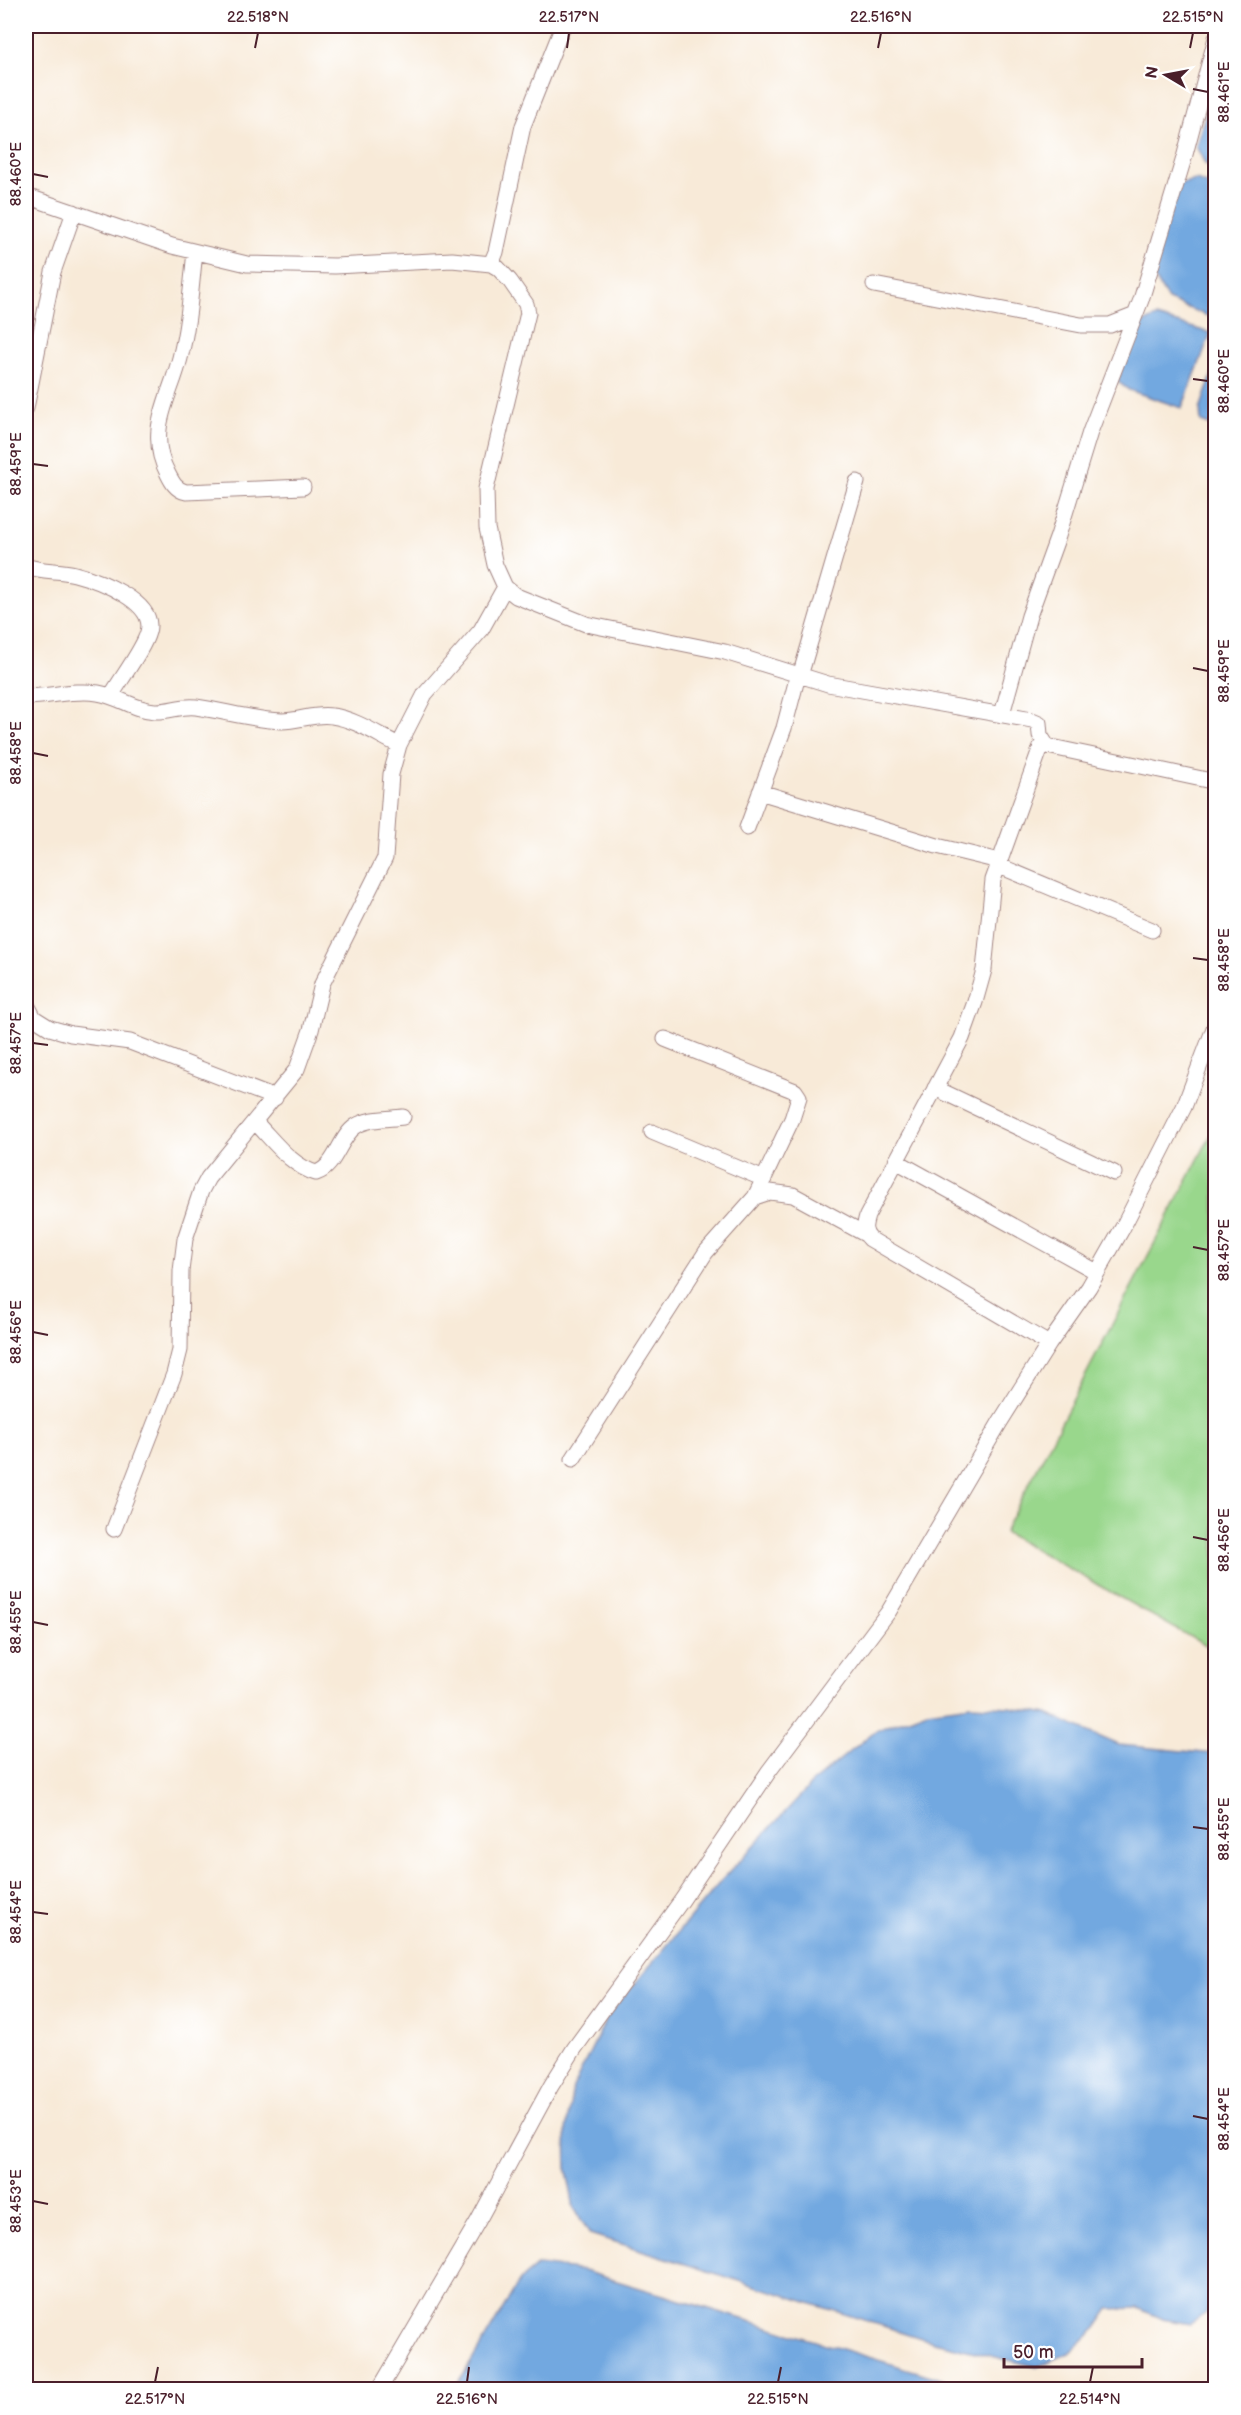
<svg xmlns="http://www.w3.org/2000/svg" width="1241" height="2415" font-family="'Balsamiq Sans',sans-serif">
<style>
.green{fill:#99d78c;stroke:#727b5c;stroke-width:1.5}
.water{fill:#72a8e0;stroke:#5e6486;stroke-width:1.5}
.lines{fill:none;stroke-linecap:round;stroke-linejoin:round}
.street-casing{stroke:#a18482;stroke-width:17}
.street{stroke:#fff;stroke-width:15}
.ticks{fill:none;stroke:#4a1f2b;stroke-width:2}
.neatline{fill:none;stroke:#4a1f2b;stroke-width:2}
.ticks-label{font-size:15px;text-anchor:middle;fill:#4a1f2b}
</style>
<rect width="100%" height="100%" fill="#fff"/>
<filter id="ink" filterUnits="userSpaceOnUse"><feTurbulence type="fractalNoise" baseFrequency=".0167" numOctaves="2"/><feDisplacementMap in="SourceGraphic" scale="12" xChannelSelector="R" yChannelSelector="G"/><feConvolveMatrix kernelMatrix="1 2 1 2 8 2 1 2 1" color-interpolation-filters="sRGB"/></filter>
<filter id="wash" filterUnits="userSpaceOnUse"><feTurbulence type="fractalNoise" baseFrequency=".008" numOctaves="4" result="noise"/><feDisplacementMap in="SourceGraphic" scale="24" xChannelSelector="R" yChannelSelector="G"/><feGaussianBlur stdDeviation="1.35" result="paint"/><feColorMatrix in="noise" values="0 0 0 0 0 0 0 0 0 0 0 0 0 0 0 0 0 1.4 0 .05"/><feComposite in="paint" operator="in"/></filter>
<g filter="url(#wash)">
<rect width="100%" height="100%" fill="#f8ead8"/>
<path class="green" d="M1215,1127V1651L1004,1532Z"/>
<path class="water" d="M1215,81V167L1205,164L1196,146Z
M1196,180L1215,187V319L1168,300L1147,266L1179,184Z
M1156,317L1211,333L1182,408L1129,390L1118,382L1131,329Z
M1215,366V427L1201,422L1200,409Z
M971,1705L1010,1707L1047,1714L1119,1745L1215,1754V2293L1206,2313L1190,2324L1162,2319L1138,2308L1109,2309L1096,2328L1069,2353L1037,2367L934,2342L590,2234L574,2208L567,2171L566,2131L573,2087L607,2017L721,1881L814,1781L875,1731L927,1711Z
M538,2265L584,2271L974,2389H455L520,2280Z"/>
</g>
<g filter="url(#ink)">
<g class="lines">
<g class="street-casing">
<path id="street" d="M26,196L172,246L247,264L335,266L452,260L491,264L498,268L510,281L526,304L528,313L486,489L487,528L495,565L505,587L516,596L586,624L725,652L828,684L1032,720L1039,723L1040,735L1047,746L1216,782
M195,252C191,287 189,324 180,358C170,399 145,430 168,474C172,482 176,490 186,492L303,487
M491,264L496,252L523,126L563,26
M874,285L1081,325H1110L1133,316
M26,408L53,272L74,212
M26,566C42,572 59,570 75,574C98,580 157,602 148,632C144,648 120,680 111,696
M800,676L857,482
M26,697C50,697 74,689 98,693C118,696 135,710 155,711C169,712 181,705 196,707C224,711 253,720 282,721C299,721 315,713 332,716C355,719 378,735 399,745
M1002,714L1029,616L1058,536L1090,432L1141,300L1184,158L1216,38
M1043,741L993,880L984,970L975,1002L962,1038L867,1216C864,1226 863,1232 870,1239L1049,1344
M760,792L937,846L999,861
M747,828L784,728L798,675
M997,865L1152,930
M26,1003L34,1018L50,1028L71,1034L130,1042L275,1098
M665,1039L795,1091L799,1097L792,1119L755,1197
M935,1088L1114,1173
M255,1122C273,1140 291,1166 316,1173C336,1167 339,1137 356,1126C369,1118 388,1119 403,1117
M652,1132L764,1179
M896,1161L1097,1272
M573,1459L706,1252L755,1197L770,1192L793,1195L865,1234
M114,1529L174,1374L180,1350L181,1271L185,1239L201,1191L208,1178L297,1069L311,1030L322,984L385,858L391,774L399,745L425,694L481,630L505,587
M379,2390L478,2221L551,2086L574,2049L682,1900L769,1771L889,1611L1000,1422L1049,1344L1089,1287L1122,1229L1184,1107L1216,1023"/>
</g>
<use href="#street" class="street"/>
</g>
</g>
<path class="ticks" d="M255,48L258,33M567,48L569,33M878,48L881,33M1190,48L1193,33M1193,89L1208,92M33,174L48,177M1193,379L1208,381M33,464L48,466M1193,668L1208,671M33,753L48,756M1193,958L1208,960M33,1043L48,1045M1193,1247L1208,1250M33,1332L48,1335M1193,1537L1208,1540M33,1622L48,1625M1193,1827L1208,1829M33,1912L48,1914M1193,2116L1208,2119M33,2201L48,2204M155,2382L158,2367M467,2382L469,2367M778,2382L781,2367M1090,2382L1093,2367"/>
<rect width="1241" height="2415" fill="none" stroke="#fff" stroke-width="66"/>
<g transform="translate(1166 75) rotate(280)" stroke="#ffffff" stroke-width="4.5" paint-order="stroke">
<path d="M0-4.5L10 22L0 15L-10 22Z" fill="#4a1f2b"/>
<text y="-9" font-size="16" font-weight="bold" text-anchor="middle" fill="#4a1f2b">N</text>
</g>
<path d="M1004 2358v9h138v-9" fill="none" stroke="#4a1f2b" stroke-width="3"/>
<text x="1013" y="2358" font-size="18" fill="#4a1f2b" stroke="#ffffff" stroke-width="4.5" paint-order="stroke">50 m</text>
<rect x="33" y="33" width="1175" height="2349" class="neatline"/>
<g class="ticks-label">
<text x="258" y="22">22.518°N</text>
<text x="569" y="22">22.517°N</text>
<text x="881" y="22">22.516°N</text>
<text x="1193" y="22">22.515°N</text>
<text transform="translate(1224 92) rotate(-90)" y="5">88.461°E</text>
<text transform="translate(16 174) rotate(-90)" y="5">88.460°E</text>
<text transform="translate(1224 381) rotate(-90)" y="5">88.460°E</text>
<text transform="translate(16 464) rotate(-90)" y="5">88.459°E</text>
<text transform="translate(1224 671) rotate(-90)" y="5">88.459°E</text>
<text transform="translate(16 753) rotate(-90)" y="5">88.458°E</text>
<text transform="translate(1224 960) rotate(-90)" y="5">88.458°E</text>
<text transform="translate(16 1043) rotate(-90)" y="5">88.457°E</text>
<text transform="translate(1224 1250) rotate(-90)" y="5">88.457°E</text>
<text transform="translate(16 1332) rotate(-90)" y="5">88.456°E</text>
<text transform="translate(1224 1540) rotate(-90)" y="5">88.456°E</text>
<text transform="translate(16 1622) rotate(-90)" y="5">88.455°E</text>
<text transform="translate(1224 1829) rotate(-90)" y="5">88.455°E</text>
<text transform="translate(16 1912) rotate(-90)" y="5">88.454°E</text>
<text transform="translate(1224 2119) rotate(-90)" y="5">88.454°E</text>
<text transform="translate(16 2201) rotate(-90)" y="5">88.453°E</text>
<text x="155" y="2404">22.517°N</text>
<text x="467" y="2404">22.516°N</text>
<text x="778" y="2404">22.515°N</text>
<text x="1090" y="2404">22.514°N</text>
</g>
</svg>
